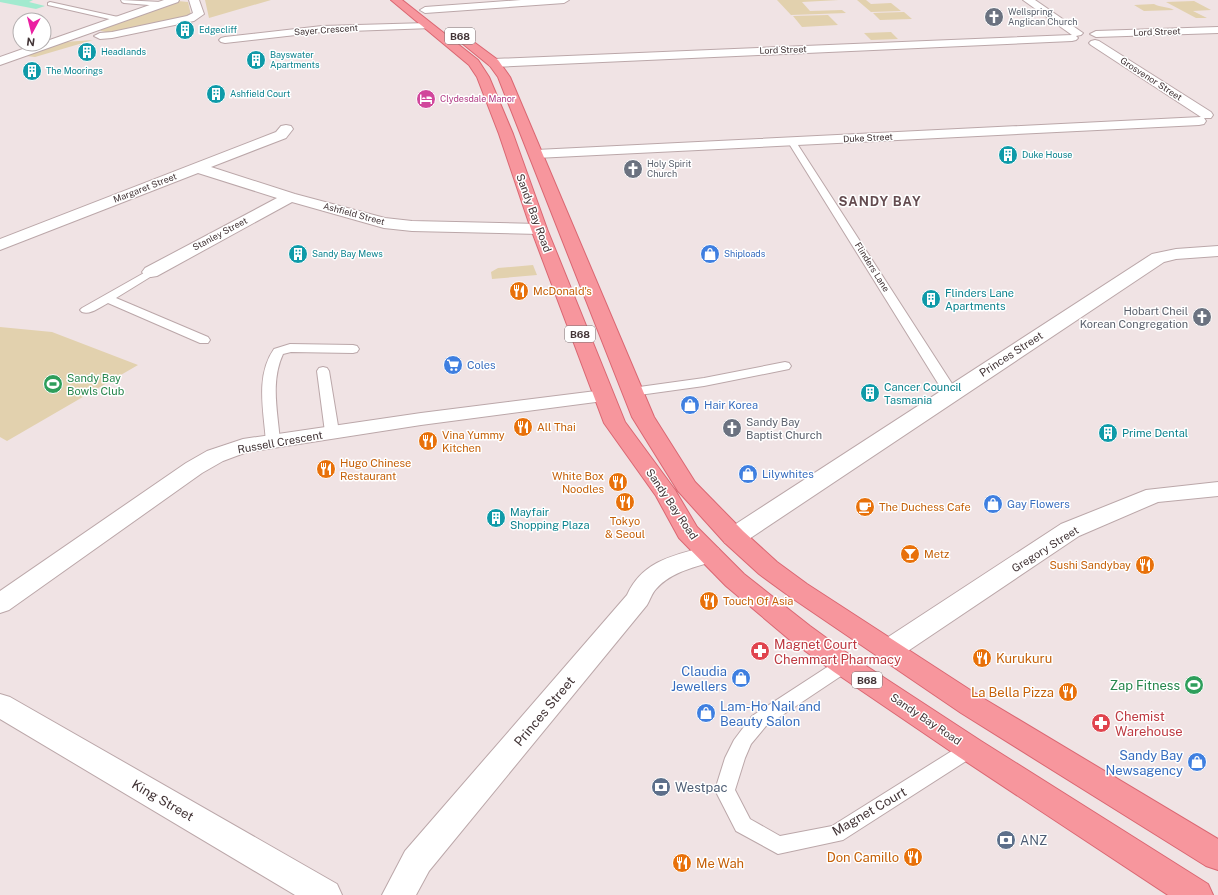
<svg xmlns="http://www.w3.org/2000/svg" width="1218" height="895" font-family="'Public Sans',sans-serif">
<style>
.green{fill:#e2d1ae}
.water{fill:#a2eacf}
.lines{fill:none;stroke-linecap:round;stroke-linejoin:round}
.lane-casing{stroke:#bba7a9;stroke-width:2}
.street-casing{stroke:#bba7a9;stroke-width:2}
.primary-casing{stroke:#da6772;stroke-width:2}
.lane{fill:#fff;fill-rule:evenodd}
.street{fill:#fff;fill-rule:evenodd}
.primary{fill:#f7969d;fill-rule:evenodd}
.labels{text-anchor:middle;stroke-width:3;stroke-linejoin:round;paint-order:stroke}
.far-worship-label{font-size:9px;fill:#5b616d;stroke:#fff;text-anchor:start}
.far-culture-label{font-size:9px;fill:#0d838f;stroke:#fff;text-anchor:start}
.far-street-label{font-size:9px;fill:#423436;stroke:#fff}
.far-hotel-label{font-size:9px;fill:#b23c85;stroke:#fff;text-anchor:start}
.far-shop-label{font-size:9px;fill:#366cbe;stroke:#fff;text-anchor:start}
.shield{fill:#fff;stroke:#7b7172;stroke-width:1}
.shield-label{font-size:10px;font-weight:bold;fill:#423436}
.street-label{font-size:11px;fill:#423436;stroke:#fff}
.food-label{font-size:11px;fill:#c56008;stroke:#fff;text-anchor:start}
.culture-label{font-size:11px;fill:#0d838f;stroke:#fff;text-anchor:start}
.worship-label{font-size:11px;fill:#5b616d;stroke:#fff;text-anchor:end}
.shop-label{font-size:11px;fill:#366cbe;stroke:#fff;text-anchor:start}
.leisure-label{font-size:11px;fill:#27864d;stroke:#fff;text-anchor:start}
.far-district-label{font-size:13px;font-weight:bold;letter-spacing:1px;fill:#644c50;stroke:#fff}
.near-health-label{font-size:13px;fill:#be3a42;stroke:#fff;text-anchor:start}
.near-food-label{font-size:13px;fill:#c56008;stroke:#fff;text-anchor:start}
.near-shop-label{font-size:13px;fill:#366cbe;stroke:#fff;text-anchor:end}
.near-leisure-label{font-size:13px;fill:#27864d;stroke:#fff;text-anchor:end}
.near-street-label{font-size:13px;fill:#423436;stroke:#fff}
.near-service-label{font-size:13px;fill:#4e5e75;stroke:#fff;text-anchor:start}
</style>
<rect width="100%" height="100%" fill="#f0e3e4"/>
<path class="green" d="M205,0H271L209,18Z
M777,0H839L802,2L810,11L842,10L846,13L791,15Z
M857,0H866L871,4L891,3L901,11L871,12Z
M178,1L188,2L191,15L189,17C175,20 107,38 100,30Z
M1194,1L1211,10L1193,11L1207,18H1196L1166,2Z
M1154,4C1161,8 1167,6 1174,10L1144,11L1134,5Z
M904,12L912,19L880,20L873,13Z
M828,15L838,25L802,27L793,16Z
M891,32L898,39L871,40L864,33Z
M93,40L35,57L26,56V55L65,42Z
M533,265L537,275L492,279L491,272L498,268Z
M0,327L52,332L138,365L7,441L0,437Z"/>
<path class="water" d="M0,0H33L29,2L45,6L36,9L0,2Z"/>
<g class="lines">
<g class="lane-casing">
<path id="lane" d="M121,0L161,2L164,4L161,6L124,3L122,2Z
M50,2L118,17L121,19L118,21L48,5V3Z
M792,139L796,142L958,393L956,396H946L944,393L788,142Z
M151,269L157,272L155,274L116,298L208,337L210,340L208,343H200L108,303C100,307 91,315 82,312L80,310L82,308Z
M290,344L353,345L357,346L359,349L357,352L353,353L291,352L283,354C270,382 278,413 280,442L278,445L273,446L268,445L266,442C264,412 255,376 274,349Z
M785,362L789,363L791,366L789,369L704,386L632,396L627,395L625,392L627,389L632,388L704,378Z
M323,367L327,368L329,371L339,432L337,435L332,436L327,435L325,432L317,371L319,368Z
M844,658L850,660L853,665L850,670L766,726L751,744L745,758L735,790L750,819L780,836L832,826L963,744L970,741L977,744L980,749L977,754L843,840L778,854L736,831L715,790L725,758L734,740L752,716L838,660Z"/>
</g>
<g class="street-casing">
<path id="street" d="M164,0H179L178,2L0,65V57L37,44H44V42Z
M189,0H199L204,14L194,21L112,38L100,39L94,36L100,33L112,32L187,16L193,13Z
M521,0H569L564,3L425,13L420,10L425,7Z
M1023,0H1035L1083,33L1081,35L1076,36L1078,38L1076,40L1072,41L494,67L490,66L488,63L490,60L494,59L1072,35Z
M428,23L433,26L432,28L322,32L225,43L221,42L219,40L221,38L225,37L322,26Z
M1218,27V33L1096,37L1090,34L1096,31Z
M1095,40L1099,41L1211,112L1213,115L1211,118H1204L1206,121L1204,124L1199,125L536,158L531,157L529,154L531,151L536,150L1201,117L1091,45L1089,43L1091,41Z
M286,125L291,126L293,129L286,138L211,167L295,194L385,218L412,221L539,224L545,226L547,229L545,232L539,234L412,231L384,228L292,202L157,276L151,277L145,276L142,272L145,268L277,198L198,173L0,250V239L276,132L281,126Z
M1218,246V256L1176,259L1164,262L743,543L734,545L725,543L722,537L725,531L1152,254L1176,249Z
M604,390L611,392L614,396L611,400L421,425L247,452L223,461L202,473L9,610L0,613V591L186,463L207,451L243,439L421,413Z
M1218,482V496L1158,502L1079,536L899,657L889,660L879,657L875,650L879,643L1061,524L1146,490Z
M709,546L718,548L721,554L718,560C696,567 672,571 656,589C652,593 650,600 647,605L429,871L416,895H382L405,851L627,595C643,560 675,555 709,546Z
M0,694L10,697L337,884L342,895H295L0,719Z"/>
</g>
<g class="primary-casing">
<path id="primary" d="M391,0H402L478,60L489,77L513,134L547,229L625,422L675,490L697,527L744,574L810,626L854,658L981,741L1208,884L1213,895H1168L959,757L834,672L790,640L726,586L679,538L656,496L604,423L531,229L499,134L477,77L469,65Z
M467,39L471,40L498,60L510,77L654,417L695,482L743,531L777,562L807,584L981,697L1218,839V870L1206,866L961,713L789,596L759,574L725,543L678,491L632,417L498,77L490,66L463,44L461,42L463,40Z"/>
</g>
<use href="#lane" class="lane"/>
<use href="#street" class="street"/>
<use href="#primary" class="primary"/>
</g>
<defs>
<g id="church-disc" transform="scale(1)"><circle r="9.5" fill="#6b7280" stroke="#fff"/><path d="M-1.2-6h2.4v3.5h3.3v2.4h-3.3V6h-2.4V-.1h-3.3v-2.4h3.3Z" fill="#fff"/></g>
<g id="building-disc" transform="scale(1)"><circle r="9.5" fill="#0f9aa8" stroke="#fff"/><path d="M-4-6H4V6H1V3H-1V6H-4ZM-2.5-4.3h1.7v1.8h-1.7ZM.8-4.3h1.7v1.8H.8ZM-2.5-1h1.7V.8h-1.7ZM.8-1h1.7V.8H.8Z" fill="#fff"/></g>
<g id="hotel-disc" transform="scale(1)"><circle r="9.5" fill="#d1479c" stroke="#fff"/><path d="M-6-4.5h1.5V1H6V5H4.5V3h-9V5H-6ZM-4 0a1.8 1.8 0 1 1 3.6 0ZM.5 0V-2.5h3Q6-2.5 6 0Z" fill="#fff"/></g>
<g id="shop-disc" transform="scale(1)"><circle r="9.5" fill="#3f7fe0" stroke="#fff"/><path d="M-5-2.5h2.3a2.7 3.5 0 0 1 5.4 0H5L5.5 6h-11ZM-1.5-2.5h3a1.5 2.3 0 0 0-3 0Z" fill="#fff"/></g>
<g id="restaurant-disc" transform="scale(1)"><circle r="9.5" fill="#e8710a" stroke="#fff"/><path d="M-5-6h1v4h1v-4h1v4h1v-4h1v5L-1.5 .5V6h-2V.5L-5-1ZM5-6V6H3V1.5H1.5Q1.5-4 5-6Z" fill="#fff"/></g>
<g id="supermarket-disc" transform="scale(1)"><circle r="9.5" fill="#3f7fe0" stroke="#fff"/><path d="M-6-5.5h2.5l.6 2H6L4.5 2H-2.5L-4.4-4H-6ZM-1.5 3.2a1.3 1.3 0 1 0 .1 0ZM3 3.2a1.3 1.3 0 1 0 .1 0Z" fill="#fff"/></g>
<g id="stadium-disc" transform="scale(1)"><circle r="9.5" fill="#2e9e5b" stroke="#fff"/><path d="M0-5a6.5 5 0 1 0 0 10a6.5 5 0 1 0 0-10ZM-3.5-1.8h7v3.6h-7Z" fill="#fff"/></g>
<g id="cafe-disc" transform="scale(1)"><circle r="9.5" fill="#e8710a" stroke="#fff"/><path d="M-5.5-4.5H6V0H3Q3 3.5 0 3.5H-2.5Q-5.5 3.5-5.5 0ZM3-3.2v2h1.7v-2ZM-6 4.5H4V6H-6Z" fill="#fff"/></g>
<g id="bar-disc" transform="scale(1)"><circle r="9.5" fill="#e8710a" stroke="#fff"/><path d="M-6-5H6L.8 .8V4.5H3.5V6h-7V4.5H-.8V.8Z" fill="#fff"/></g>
<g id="pharmacy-disc" transform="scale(1)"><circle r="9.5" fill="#e0444e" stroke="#fff"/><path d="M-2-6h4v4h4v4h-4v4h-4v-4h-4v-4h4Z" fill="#fff"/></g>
<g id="bank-disc" transform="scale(1)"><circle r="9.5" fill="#5c6f8a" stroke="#fff"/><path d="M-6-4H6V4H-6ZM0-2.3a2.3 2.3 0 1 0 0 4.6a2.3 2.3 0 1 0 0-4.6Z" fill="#fff"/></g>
</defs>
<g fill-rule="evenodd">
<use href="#church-disc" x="994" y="17"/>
<use href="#building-disc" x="185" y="30"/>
<use href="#building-disc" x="87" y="52"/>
<use href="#building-disc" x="256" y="60"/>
<use href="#building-disc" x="32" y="71"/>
<use href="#building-disc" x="216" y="94"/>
<use href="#hotel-disc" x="426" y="99"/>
<use href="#building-disc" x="1008" y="155"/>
<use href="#church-disc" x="633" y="169"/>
<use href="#building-disc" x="298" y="254"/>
<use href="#shop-disc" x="710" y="254"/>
<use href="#restaurant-disc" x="519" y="291"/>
<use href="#building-disc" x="931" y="299"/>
<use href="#church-disc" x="1202" y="317"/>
<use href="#supermarket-disc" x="453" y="365"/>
<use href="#stadium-disc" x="53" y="384"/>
<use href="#building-disc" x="870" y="393"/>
<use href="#shop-disc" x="690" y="405"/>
<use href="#restaurant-disc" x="523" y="427"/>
<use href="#church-disc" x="732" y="428"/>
<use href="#building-disc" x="1108" y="433"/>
<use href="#restaurant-disc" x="428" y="441"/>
<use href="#restaurant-disc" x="326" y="469"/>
<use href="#shop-disc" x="748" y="474"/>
<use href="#restaurant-disc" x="618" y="482"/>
<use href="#restaurant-disc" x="625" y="502"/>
<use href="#shop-disc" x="993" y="504"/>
<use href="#cafe-disc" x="865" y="507"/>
<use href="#building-disc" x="496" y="518"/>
<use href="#bar-disc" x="910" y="554"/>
<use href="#restaurant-disc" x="1145" y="565"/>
<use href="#restaurant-disc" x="709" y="601"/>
<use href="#pharmacy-disc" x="760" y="651"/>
<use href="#restaurant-disc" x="982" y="658"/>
<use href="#shop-disc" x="741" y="678"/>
<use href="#stadium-disc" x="1194" y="685"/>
<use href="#restaurant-disc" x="1068" y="692"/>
<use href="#shop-disc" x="706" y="713"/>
<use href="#pharmacy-disc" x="1101" y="723"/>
<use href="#shop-disc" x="1197" y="762"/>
<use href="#bank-disc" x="661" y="787"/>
<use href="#bank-disc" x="1006" y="840"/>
<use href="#restaurant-disc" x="913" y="857"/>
<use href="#restaurant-disc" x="682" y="863"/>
</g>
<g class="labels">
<g class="far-worship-label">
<text x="1008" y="15">Wellspring<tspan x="1008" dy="10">Anglican Church</tspan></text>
<text x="647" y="167">Holy Spirit<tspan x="647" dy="10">Church</tspan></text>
</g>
<g class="far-culture-label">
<text x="199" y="33">Edgecliff</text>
<text x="101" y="55">Headlands</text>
<text x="270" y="58">Bayswater<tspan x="270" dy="10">Apartments</tspan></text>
<text x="46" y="74">The Moorings</text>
<text x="230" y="97">Ashfield Court</text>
<text x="1022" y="158">Duke House</text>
<text x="312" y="257">Sandy Bay Mews</text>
</g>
<g class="far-street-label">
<text transform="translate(326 30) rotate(-4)" y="3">Sayer Crescent</text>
<text transform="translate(1157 32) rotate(-2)" y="3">Lord Street</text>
<text transform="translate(783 50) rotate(-2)" y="3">Lord Street</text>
<text transform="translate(1151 79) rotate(33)" y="3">Grosvenor Street</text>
<text transform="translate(868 138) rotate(-3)" y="3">Duke Street</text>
<text transform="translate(145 188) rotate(-21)" y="3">Margaret Street</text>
<text transform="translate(354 214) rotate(15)" y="3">Ashfield Street</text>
<text transform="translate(220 234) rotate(-28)" y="3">Stanley Street</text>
<text transform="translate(872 267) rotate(58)" y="3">Flinders Lane</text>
</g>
<g class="far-hotel-label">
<text x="440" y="102">Clydesdale Manor</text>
</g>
<g class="far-shop-label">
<text x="724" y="257">Shiploads</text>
</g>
<g class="shield">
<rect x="445" y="28" width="30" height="16" rx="3"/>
<rect x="565" y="326" width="30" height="16" rx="3"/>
<rect x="852" y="672" width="30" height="16" rx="3"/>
</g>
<g class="shield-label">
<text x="460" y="40">B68</text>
<text x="580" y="338">B68</text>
<text x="867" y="684">B68</text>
</g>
<g class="street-label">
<text transform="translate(534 213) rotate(70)" y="4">Sandy Bay Road</text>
<text transform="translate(1011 354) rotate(-33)" y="4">Princes Street</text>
<text transform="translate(280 442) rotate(-10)" y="4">Russell Crescent</text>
<text transform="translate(672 504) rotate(56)" y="4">Sandy Bay Road</text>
<text transform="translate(1045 549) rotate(-32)" y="4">Gregory Street</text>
<text transform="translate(926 719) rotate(34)" y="4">Sandy Bay Road</text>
</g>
<g class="food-label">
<text x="533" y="295">McDonald's</text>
<text x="537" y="431">All Thai</text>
<text x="442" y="439">Vina Yummy<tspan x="442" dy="13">Kitchen</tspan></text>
<text x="340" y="467">Hugo Chinese<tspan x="340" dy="13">Restaurant</tspan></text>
<text x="604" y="480" text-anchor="end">White Box<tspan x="604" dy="13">Noodles</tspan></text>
<text x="879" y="511">The Duchess Cafe</text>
<text x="625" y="525" text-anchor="middle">Tokyo<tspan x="625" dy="13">&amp; Seoul</tspan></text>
<text x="924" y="558">Metz</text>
<text x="1131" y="569" text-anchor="end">Sushi Sandybay</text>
<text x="723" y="605">Touch Of Asia</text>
</g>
<g class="culture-label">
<text x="945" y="297">Flinders Lane<tspan x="945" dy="13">Apartments</tspan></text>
<text x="884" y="391">Cancer Council<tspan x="884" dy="13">Tasmania</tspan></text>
<text x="1122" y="437">Prime Dental</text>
<text x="510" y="516">Mayfair<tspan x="510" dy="13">Shopping Plaza</tspan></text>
</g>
<g class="worship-label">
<text x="1188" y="315">Hobart Cheil<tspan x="1188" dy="13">Korean Congregation</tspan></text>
<text x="746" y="426" text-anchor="start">Sandy Bay<tspan x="746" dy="13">Baptist Church</tspan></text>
</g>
<g class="shop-label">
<text x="467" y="369">Coles</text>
<text x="704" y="409">Hair Korea</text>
<text x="762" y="478">Lilywhites</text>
<text x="1007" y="508">Gay Flowers</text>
</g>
<g class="leisure-label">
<text x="67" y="382">Sandy Bay<tspan x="67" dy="13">Bowls Club</tspan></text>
</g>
<g class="far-district-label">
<text x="880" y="206">SANDY BAY</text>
</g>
<g class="near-health-label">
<text x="774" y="649">Magnet Court<tspan x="774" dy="15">Chemmart Pharmacy</tspan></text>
<text x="1115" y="721">Chemist<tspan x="1115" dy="15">Warehouse</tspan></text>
</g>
<g class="near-food-label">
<text x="996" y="663">Kurukuru</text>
<text x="1054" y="697" text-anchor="end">La Bella Pizza</text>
<text x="899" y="862" text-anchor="end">Don Camillo</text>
<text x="696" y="868">Me Wah</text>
</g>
<g class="near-shop-label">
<text x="727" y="676">Claudia<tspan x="727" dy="15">Jewellers</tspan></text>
<text x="720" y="711" text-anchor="start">Lam-Ho Nail and<tspan x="720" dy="15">Beauty Salon</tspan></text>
<text x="1183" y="760">Sandy Bay<tspan x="1183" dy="15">Newsagency</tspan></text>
</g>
<g class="near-leisure-label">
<text x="1180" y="690">Zap Fitness</text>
</g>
<g class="near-street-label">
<text transform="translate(544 711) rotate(-50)" y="5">Princes Street</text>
<text transform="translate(163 800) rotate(30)" y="5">King Street</text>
<text transform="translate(869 811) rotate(-30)" y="5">Magnet Court</text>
</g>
<g class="near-service-label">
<text x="675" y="792">Westpac</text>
<text x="1020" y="845">ANZ</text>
</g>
</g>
<g transform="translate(32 32) rotate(187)"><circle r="19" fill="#ffffff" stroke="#b3aeaf"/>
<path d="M0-3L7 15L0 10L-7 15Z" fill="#eb20a2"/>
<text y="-6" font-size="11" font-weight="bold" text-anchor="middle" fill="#423436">N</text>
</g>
</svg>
